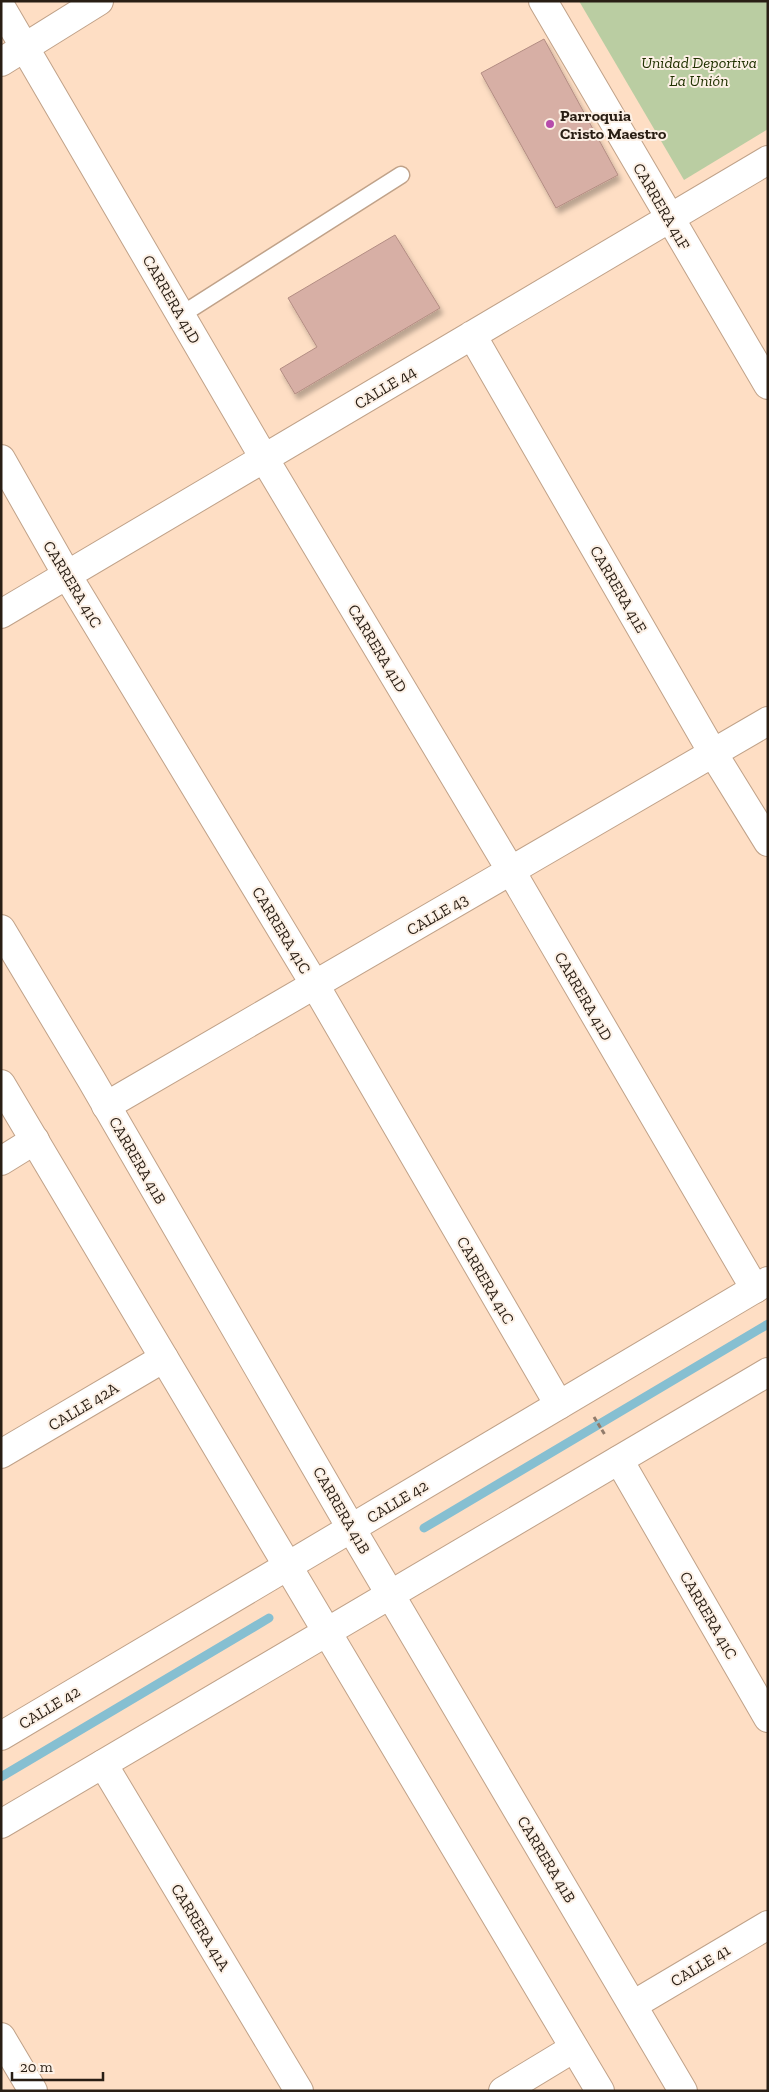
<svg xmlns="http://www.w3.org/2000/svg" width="769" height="2092" font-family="'Zilla Slab',serif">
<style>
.green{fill:#bacda2}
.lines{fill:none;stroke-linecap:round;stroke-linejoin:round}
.stream{stroke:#86bfd1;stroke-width:9}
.building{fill:#d7afa5;stroke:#b38d83;filter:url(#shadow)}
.lane-casing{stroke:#c0a289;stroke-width:19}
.street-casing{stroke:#c0a289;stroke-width:30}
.secondary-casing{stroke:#c0a289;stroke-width:30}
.path{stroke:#927c6b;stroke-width:3;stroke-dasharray:5 2.5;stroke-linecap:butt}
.lane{stroke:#fff;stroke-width:16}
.street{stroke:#fff;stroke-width:28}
.secondary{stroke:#fff;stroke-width:28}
.poi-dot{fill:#b64bab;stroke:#fcf0e5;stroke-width:2}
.labels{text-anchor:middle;stroke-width:4;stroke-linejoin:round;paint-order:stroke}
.park-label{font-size:16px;font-style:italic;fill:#203100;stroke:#fcf0e5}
.poi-label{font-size:16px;font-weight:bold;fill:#291e14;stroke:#fcf0e5;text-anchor:start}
.street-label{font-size:16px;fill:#291e14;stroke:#fcf0e5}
</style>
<defs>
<filter id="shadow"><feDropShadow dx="3" dy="5.5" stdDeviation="2.5" flood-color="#0004"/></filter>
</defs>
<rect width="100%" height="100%" fill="#fedec4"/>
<path class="green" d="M579,1H768V129L684,180Z"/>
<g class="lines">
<path class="stream" d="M424,1528L768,1324
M1,1777L269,1618"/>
</g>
<path class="building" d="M544,39L618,175L556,208L481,73Z
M395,235L440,308L295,394L280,369L317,347L288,298Z"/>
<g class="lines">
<g class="lane-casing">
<path id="lane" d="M181,315L401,175"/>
</g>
<g class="street-casing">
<path id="street" d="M543,1L768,385
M1,7L264,458L511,871L755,1289
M1,62L99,1
M472,335L713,753L768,842
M1,459L67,575L315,985L559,1405
M1,614L768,160
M106,1106L768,721
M1,1161L35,1140
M1,1454L164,1358
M619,1460L768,1718
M103,1764L299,2091
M633,2005L768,1925
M1,2037L33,2091
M503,2091L574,2048"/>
</g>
<g class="secondary-casing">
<path id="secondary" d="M1,929L91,1079L351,1528L683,2091
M1,1084L600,2091
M1,1736L768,1281
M1,1824L768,1372"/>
</g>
<path class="path" d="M594,1417L605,1435"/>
<use href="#lane" class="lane"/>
<use href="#street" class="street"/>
<use href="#secondary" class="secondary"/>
</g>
<circle class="poi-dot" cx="550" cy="124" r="5"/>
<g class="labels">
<g class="park-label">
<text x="699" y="68">Unidad Deportiva<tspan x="699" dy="18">La Unión</tspan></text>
</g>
<g class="poi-label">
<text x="560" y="121">Parroquia<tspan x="560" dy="18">Cristo Maestro</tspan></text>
</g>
<g class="street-label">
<text transform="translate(662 206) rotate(60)" y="6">CARRERA 41F</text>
<text transform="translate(172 299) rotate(60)" y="6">CARRERA 41D</text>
<text transform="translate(385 387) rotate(-31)" y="6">CALLE 44</text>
<text transform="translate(73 584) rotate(59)" y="6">CARRERA 41C</text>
<text transform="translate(619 589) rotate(60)" y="6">CARRERA 41E</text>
<text transform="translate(378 648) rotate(59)" y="6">CARRERA 41D</text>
<text transform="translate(437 914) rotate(-30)" y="6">CALLE 43</text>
<text transform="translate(282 930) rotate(59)" y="6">CARRERA 41C</text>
<text transform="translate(584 996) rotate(60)" y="6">CARRERA 41D</text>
<text transform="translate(138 1160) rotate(60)" y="6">CARRERA 41B</text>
<text transform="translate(486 1280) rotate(60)" y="6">CARRERA 41C</text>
<text transform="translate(83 1406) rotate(-31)" y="6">CALLE 42A</text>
<text transform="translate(397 1501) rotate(-31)" y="6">CALLE 42</text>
<text transform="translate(342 1510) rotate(60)" y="6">CARRERA 41B</text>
<text transform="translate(709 1615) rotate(60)" y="6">CARRERA 41C</text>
<text transform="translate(49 1707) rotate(-31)" y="6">CALLE 42</text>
<text transform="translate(547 1859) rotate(59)" y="6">CARRERA 41B</text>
<text transform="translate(201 1927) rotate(59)" y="6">CARRERA 41A</text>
<text transform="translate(700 1965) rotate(-31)" y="6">CALLE 41</text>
</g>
</g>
<rect width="769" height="2092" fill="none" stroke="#291e14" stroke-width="5"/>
<path d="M12 2072v8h91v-8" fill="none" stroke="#291e14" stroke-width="2.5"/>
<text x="20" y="2072" font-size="15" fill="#291e14" stroke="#fcf0e5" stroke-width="4" paint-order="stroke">20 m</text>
</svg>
